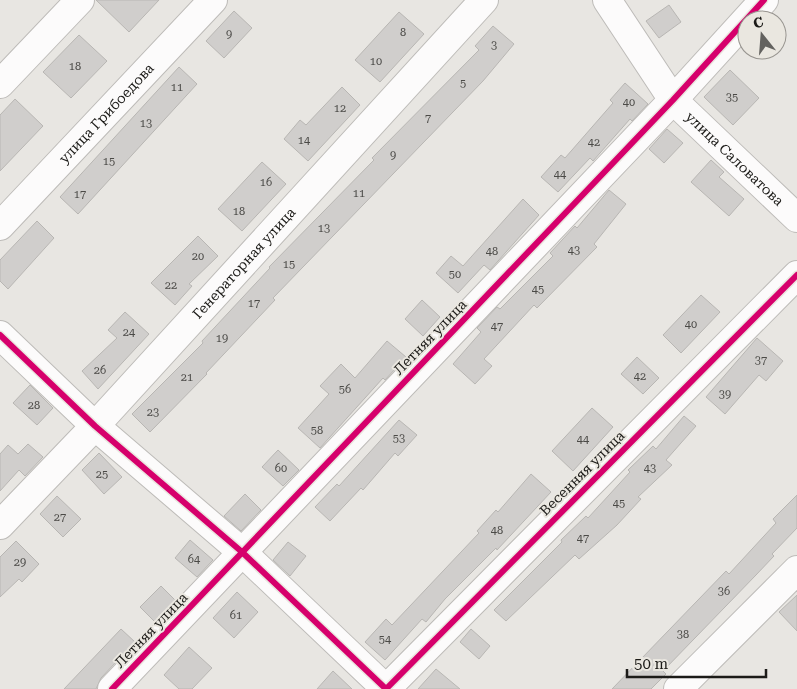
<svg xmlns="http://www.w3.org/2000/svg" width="797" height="689" font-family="'Roboto Serif',serif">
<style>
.building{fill:#d0cecc;stroke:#b8b6b3}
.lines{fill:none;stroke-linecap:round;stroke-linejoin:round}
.minor-casing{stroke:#bdbbb8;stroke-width:30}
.minor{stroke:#fcfbfb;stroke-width:28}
.cycleway-casing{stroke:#eae7e0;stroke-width:9}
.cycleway{stroke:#d6006c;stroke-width:6}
.labels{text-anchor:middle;stroke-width:4;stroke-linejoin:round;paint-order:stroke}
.number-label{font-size:11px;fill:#4b4a47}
.street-label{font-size:14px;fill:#1c1b18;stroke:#eae7e0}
</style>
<rect width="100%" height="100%" fill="#e8e6e2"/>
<path class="building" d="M96,0H159L129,32Z
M669,5L681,22L659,38L646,21Z
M234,11L252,28L224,58L206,41Z
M399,12L424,34L380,82L355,60Z
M493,26L514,44L483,81L273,298L275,300L206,373L207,374L150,432L132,414L203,343L202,341L270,268L269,267L374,160L372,158L479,50L475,46Z
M79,35L107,61L71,98L43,72Z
M179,67L197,84L78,214L60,197Z
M730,70L759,98L733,125L704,97Z
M625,83L648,104L632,121L630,119L593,161L590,158L558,192L541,177L561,155L565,158L613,103L610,100Z
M342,87L360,105L308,161L284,139L300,120L306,125Z
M15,99L43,126L0,171V115Z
M667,129L683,143L664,163L649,149Z
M711,160L724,172L719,177L744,199L729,216L691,182Z
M262,162L286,184L242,231L218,209Z
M609,190L626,204L594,244L597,247L537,308L534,305L484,359L492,366L475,384L453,364L481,332L477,328L497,307L500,309L553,256L550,253L575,226L577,228Z
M523,199L539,215L490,270L484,265L458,293L436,273L451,256L463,266Z
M37,221L54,238L8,289L0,281V260Z
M198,236L218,256L189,284L192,286L175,305L151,283Z
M701,295L720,312L681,353L663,335Z
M422,300L440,317L423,336L405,319Z
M125,312L149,334L98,389L82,371L117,338L108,330Z
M757,338L783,361L766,381L759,375L725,414L706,397Z
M387,341L406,357L385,380L383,378L320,448L298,428L329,394L320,386L341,364L355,378Z
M637,357L659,378L643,394L621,374Z
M30,385L53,408L37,425L13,403Z
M592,408L613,427L573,471L552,451Z
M684,416L696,426L666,460L672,465L638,497L641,499L617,525L579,559L575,555L506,621L494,610L562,542L561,540L586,516L588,518L630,472L628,470L653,446L656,449Z
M399,420L417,435L398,456L395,453L363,490L361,488L330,521L315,507L337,484L339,486Z
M28,444L43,457L25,476L19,470L0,491V454L8,445L18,454Z
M278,450L299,470L283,486L262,467Z
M99,453L122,477L104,494L82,470Z
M531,474L551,492L497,550L496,548L445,599L426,622L422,619L385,660L365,642L386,619L392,625L479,533L477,531L496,510L498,512Z
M245,494L261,510L241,531L224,516Z
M797,495V528L772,554L774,556L756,575L663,671L666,674L651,689H612L726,571L729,574L776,523L773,519Z
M57,496L81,519L63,537L40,514Z
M190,540L213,560L197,577L175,558Z
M16,541L39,564L22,582L19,579L0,597V557Z
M288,542L306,556L290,576L273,560Z
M161,586L175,600L155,622L140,607Z
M237,592L258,612L234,638L213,618Z
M797,595V631L779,612Z
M121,629L135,642L101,678L96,689H64Z
M471,629L490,646L479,659L460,642Z
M189,647L212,668L192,689H179L164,675Z
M436,669L460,689H418Z
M333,671L352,689H317Z"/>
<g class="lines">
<g class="minor-casing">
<g id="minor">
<path id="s1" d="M607,0L673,100L797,218"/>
<path d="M0,84L80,0"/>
<path id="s2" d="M0,226L213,0"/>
<path d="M0,335L95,426L242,552L386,689L797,275"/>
<path id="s3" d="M0,525L95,426L484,0"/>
<path d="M112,689L673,100L764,0"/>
<path d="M678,689L797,570"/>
</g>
</g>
<use href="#minor" class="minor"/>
<g class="cycleway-casing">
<path id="cycleway" d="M0,335L95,426L242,552L386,689L797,275
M112,689L673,100L764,0"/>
</g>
<use href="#cycleway" class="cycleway"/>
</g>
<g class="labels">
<g class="number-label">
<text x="403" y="36">8</text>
<text x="229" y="38">9</text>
<text x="494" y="49">3</text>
<text x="376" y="65">10</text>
<text x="75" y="70">18</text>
<text x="463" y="87">5</text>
<text x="177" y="91">11</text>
<text x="732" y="101">35</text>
<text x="629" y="106">40</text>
<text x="340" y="112">12</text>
<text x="428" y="122">7</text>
<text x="146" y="127">13</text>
<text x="304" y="144">14</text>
<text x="594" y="146">42</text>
<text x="393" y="159">9</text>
<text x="109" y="165">15</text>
<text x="560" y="178">44</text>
<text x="266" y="186">16</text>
<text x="359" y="197">11</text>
<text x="80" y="198">17</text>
<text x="239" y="215">18</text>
<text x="324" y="232">13</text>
<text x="574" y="254">43</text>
<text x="492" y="255">48</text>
<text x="198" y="260">20</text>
<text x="289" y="268">15</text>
<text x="455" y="278">50</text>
<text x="171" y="289">22</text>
<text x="538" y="293">45</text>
<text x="254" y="307">17</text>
<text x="691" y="328">40</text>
<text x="497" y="330">47</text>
<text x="129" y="336">24</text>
<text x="222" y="342">19</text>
<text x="761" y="364">37</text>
<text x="100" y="374">26</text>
<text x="640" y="380">42</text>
<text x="187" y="381">21</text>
<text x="345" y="393">56</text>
<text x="725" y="398">39</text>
<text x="34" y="409">28</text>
<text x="153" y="416">23</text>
<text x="317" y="434">58</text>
<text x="399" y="442">53</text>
<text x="583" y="443">44</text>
<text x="281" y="472">60</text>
<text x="650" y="472">43</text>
<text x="102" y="478">25</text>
<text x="619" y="507">45</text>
<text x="60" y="521">27</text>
<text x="497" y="534">48</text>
<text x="583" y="542">47</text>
<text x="194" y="563">64</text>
<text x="20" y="566">29</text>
<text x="724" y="595">36</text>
<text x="236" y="619">61</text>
<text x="683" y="638">38</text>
<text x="385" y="643">54</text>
</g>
<g class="street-label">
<text dy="5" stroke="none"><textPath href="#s2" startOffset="155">улица Грибоедова</textPath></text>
<text dy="5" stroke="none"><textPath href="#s1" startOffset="205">улица Саловатова</textPath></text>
<text dy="5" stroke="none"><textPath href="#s3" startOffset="358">Генераторная улица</textPath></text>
<text transform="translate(430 337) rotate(-46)" y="5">Летняя улица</text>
<text transform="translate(582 473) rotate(-45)" y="5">Весенняя улица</text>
<text transform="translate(151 630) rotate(-46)" y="5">Летняя улица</text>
</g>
</g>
<g transform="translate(762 35) rotate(343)"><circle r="24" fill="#eae7e0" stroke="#989590"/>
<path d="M0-4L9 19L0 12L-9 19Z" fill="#63625f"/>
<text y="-8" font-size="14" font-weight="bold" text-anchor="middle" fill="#1c1b18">С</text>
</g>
<path d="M627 669v8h139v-8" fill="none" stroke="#1c1b18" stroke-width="2.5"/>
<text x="634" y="669" font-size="15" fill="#1c1b18" stroke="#eae7e0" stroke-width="4" paint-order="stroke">50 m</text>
</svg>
